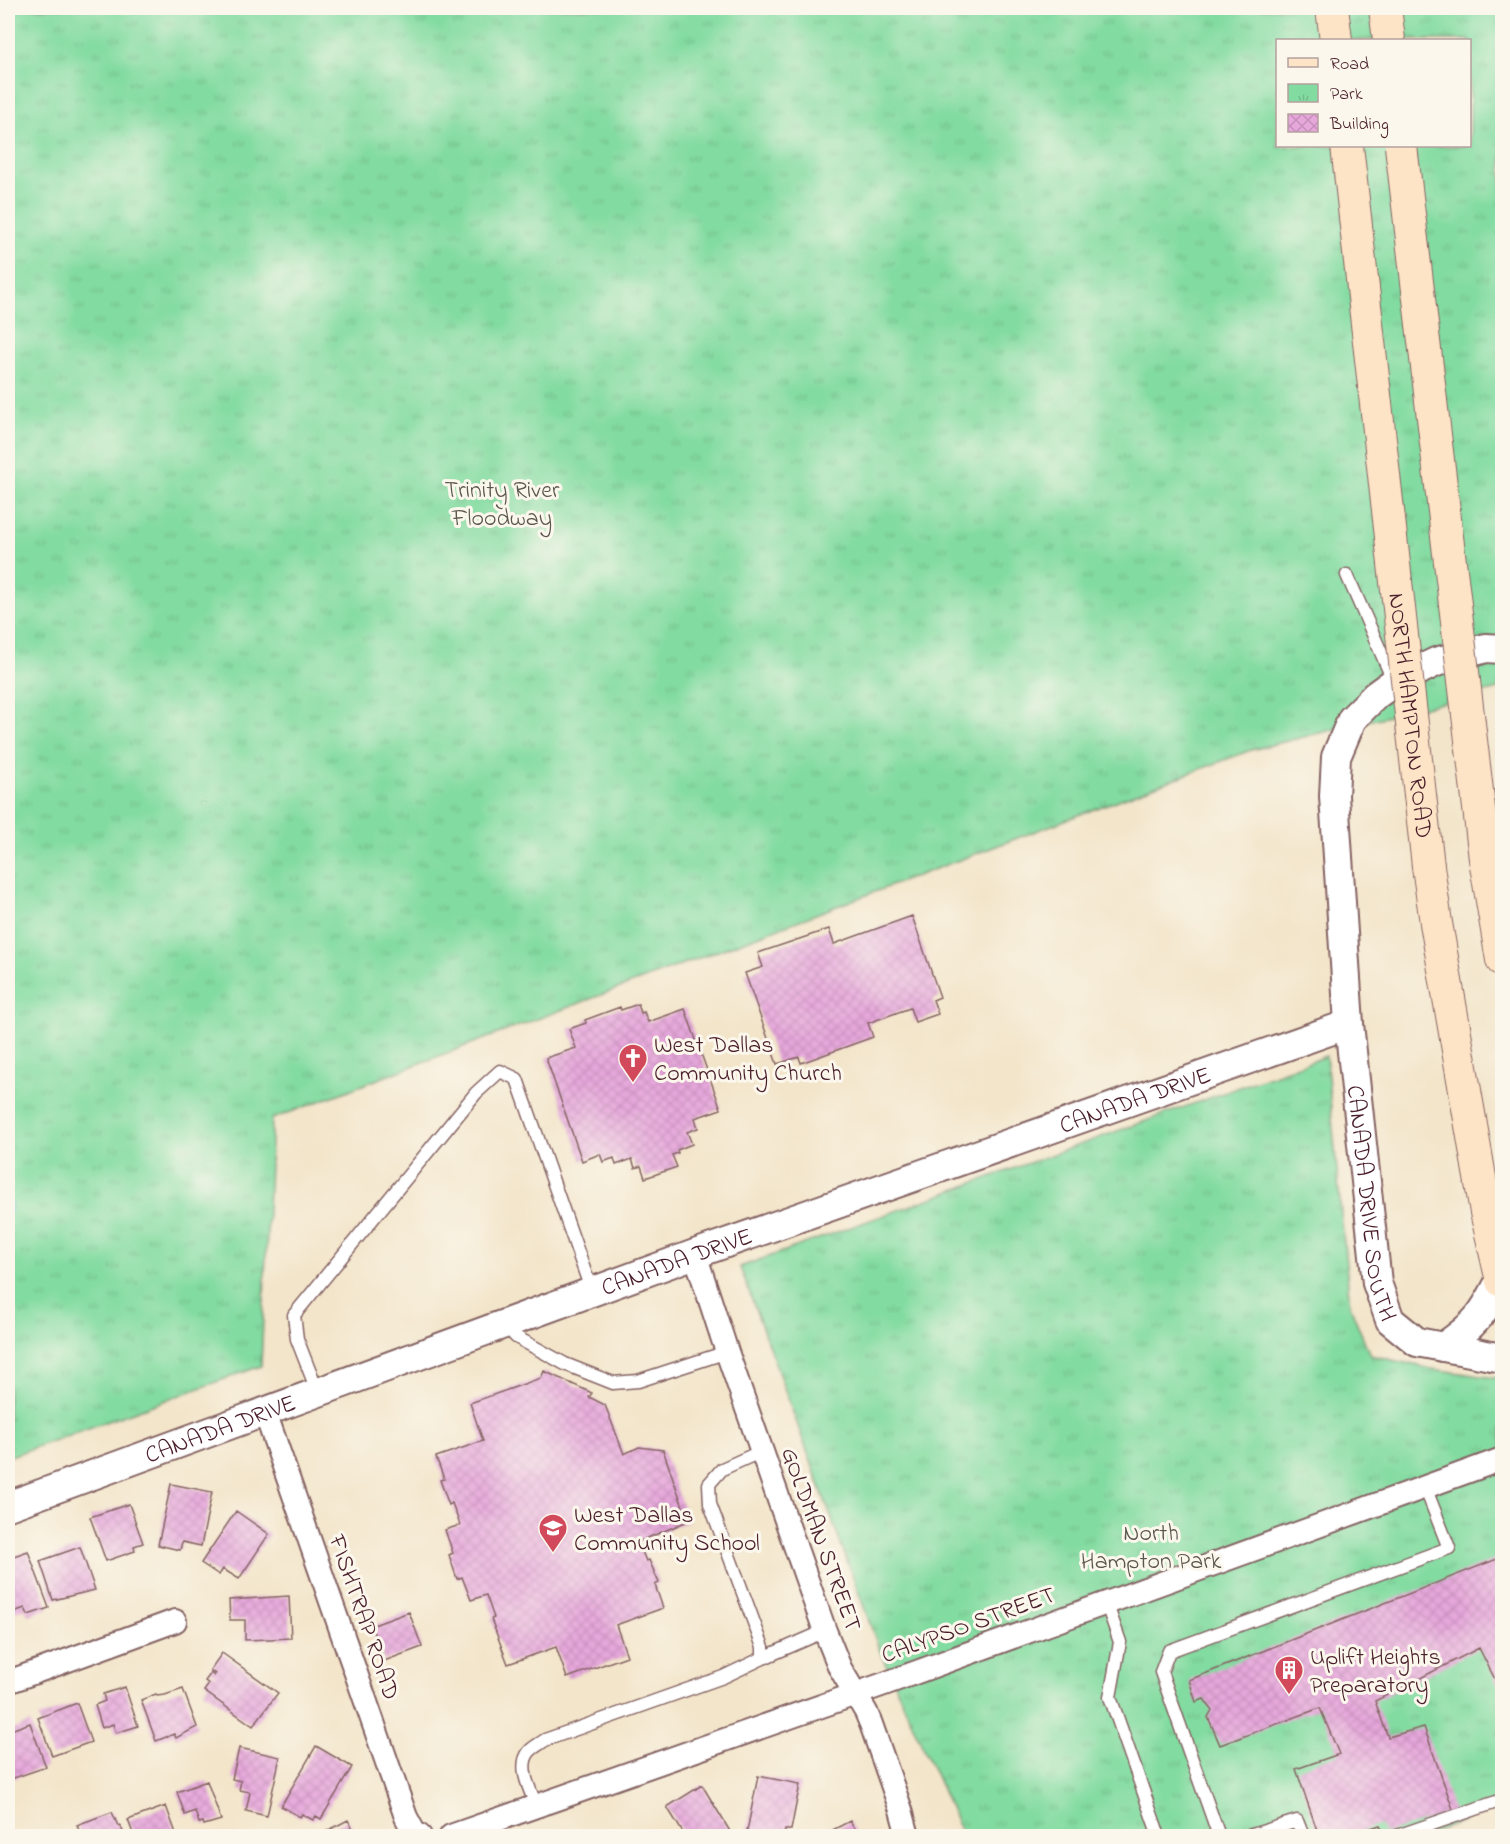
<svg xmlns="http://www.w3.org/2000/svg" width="1510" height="1844" font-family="'Indie Flower',sans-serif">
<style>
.park{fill:url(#park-tufts);stroke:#667d66;stroke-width:1.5;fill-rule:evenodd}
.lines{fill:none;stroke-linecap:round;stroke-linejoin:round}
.stream{stroke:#61b6dd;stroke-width:7}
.building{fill:url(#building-cross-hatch)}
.service-casing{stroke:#856463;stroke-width:15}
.minor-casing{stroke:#856463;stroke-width:26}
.tertiary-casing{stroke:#856463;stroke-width:32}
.secondary-casing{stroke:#856463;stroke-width:34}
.service{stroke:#fff;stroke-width:12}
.minor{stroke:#fff;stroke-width:22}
.tertiary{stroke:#fff;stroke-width:28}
.secondary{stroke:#fee4c6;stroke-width:32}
.secondary-bridge-casing{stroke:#856463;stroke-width:34;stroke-linecap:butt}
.secondary-bridge{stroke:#fee4c6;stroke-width:32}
.labels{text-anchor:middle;stroke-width:6;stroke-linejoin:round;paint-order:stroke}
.park-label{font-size:24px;fill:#5b574e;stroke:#fbf7ec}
.street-label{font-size:24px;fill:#4a1f2b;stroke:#fbf7ec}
.poi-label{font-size:24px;fill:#4a1f2b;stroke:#fbf7ec;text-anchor:start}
</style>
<defs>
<pattern id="park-tufts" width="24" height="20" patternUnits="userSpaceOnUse" patternTransform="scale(1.5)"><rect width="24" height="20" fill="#82dba0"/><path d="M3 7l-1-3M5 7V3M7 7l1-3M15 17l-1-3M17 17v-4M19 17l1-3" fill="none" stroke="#72bc8a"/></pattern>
<pattern id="building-cross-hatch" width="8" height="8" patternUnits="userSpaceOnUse" patternTransform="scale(1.5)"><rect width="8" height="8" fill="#e6a7db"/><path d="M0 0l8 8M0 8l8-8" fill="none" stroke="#c78fbc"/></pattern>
</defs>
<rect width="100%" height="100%" fill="#fbf7ec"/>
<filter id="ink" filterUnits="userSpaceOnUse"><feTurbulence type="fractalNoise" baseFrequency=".0167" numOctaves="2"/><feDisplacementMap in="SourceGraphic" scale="12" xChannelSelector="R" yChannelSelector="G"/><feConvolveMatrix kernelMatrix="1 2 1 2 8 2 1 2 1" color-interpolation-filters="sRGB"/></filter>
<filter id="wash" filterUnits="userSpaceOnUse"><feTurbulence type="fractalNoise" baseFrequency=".008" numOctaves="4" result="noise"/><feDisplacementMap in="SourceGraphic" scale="24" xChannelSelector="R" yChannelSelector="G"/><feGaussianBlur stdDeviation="1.35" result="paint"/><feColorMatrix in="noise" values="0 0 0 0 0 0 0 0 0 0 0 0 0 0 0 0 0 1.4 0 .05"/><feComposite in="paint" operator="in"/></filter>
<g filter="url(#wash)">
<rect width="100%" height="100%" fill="#f3e5ca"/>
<path class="park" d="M8,8H1502V688L1251,750L272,1119L261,1366L8,1457ZM1278,40H1470V146H1278Z
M1326,1056L1350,1306L1370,1355L1432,1369L1502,1379V1806L1423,1836H963L881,1654L740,1267Z"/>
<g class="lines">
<path class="stream" d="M8,1203V1211"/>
</g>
<g id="blocks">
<path class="building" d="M912,916L940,997L933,1000L938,1014L915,1022L910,1008L868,1023L873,1037L801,1063L799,1057L777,1064L745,973L763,967L758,953L829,929L834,944Z
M638,1004L641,1013L644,1012L648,1022L685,1009L721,1109L695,1118L698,1128L687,1132L692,1144L677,1150L678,1153L672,1155L677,1167L645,1178L641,1166L635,1168L632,1159L616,1165L614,1158L603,1162L600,1154L582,1161L546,1058L576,1048L569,1029L586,1023L585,1020L620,1007L621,1010Z
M544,1371L592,1393L589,1397L605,1405L624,1454L639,1447L663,1450L688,1521L638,1542L646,1561L649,1560L659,1583L655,1585L663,1608L616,1625L627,1656L567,1678L556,1647L508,1664L491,1619L494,1618L486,1595L471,1600L462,1577L457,1579L449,1555L453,1553L445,1530L460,1525L452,1503L449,1505L440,1480L444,1479L436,1457L483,1441L470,1403L541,1378Z
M171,1484L212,1492L201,1546L182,1542L180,1550L158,1545Z
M129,1504L143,1543L134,1546L135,1551L106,1561L90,1517Z
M236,1511L269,1534L239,1579L223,1569L219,1575L201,1563Z
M80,1547L95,1590L53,1600L40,1561Z
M28,1551L49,1608L28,1615L25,1608L8,1614V1558Z
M1502,1557V1693L1479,1648L1375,1701L1388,1737L1424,1727L1454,1812L1384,1834L1380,1825L1347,1836H1319L1296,1769L1339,1754L1320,1708L1220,1745L1208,1717L1212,1710L1204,1699L1196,1702L1189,1680Z
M289,1596L291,1638L245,1640V1620H230L229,1600Z
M409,1612L422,1647L384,1661L371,1626Z
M222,1653L278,1693L253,1726L204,1691L209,1684L205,1681L211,1673L214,1676L215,1674L210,1670Z
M125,1687L138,1726L116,1733L113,1724L102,1728L95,1705L105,1701L103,1694Z
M183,1689L197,1727L176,1738L174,1734L156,1741L141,1700L156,1694L157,1696L165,1695Z
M77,1703L91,1742L52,1756L38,1718Z
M30,1723L46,1767L8,1780V1731Z
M316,1746L352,1767L321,1819L316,1816L313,1820L302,1814L300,1817L281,1806Z
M239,1748L280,1757L267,1816L246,1811L250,1792L239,1790L241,1781L232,1779Z
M758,1776L800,1784L791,1830H785L784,1836H746Z
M207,1781L221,1820L204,1825L203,1822L199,1823L195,1811L185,1815L177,1792Z
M702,1785L731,1833L725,1836H685L667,1807Z
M166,1806L177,1836H134L128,1820Z
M112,1812L118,1826L120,1825L125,1836H81L77,1825Z
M348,1820L357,1836H317Z
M850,1821L858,1836H821Z"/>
</g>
</g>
<g filter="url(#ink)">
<use href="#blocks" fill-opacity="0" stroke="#856463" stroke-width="1.5"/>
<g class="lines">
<g class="service-casing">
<path id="service" d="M1347,575L1394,682
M505,1325L516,1337L565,1364L613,1383L638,1381L727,1352
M318,1393L297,1339L294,1315L476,1093L500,1071L517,1079L592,1292
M1106,1602L1120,1642L1110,1697L1159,1836
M763,1658L825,1631
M537,1807C531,1792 517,1767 529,1752C533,1747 540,1744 545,1740L723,1677L763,1658V1647L710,1504L709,1484L722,1469L762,1451
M1219,1836L1161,1672L1169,1651L1449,1548L1425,1487
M1249,1836L1297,1821L1303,1836
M1397,1836L1502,1800"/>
</g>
<g class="minor-casing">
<path id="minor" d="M695,1254L727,1352L825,1631L840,1668L866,1712L871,1724L901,1810L908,1836
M265,1412L406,1817L414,1832L420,1836
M8,1682L175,1621
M451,1836L884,1684L1502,1459"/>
</g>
<g class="tertiary-casing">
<g id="tertiary">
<path id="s1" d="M1502,649L1486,648L1436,662L1394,682L1376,695L1352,719L1336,757L1334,796L1349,1024L1377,1283L1390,1320L1417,1342L1502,1358"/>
<path d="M1443,1347C1477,1324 1484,1313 1502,1277"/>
<path id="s2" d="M8,1506L695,1254L1349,1024"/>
</g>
</g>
<g class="secondary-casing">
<path id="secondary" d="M1332,8L1336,40
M1385,8L1389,40
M1485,859L1502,960
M1428,866L1436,923L1486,1212L1502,1281"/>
</g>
<use href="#service" class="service"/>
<use href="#minor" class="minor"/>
<use href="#tertiary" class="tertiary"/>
<use href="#secondary" class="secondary"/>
<g class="secondary-bridge-casing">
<g id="secondary-bridge">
<path id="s3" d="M1347,146L1428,866"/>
<path d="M1401,146L1485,859"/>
</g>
</g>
<use href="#secondary-bridge" class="secondary-bridge"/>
</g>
</g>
<defs>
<g id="church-pin" transform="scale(1.5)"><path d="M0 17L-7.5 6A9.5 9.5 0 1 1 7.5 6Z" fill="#d1495b" stroke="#fbf7ec"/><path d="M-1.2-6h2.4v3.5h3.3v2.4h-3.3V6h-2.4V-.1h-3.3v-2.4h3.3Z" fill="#fff"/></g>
<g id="school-pin" transform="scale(1.5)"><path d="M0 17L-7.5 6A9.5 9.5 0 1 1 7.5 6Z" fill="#d1495b" stroke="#fbf7ec"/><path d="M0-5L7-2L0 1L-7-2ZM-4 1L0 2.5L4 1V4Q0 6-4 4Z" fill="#fff"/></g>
<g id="building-pin" transform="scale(1.5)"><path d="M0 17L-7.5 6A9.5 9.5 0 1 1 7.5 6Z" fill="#d1495b" stroke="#fbf7ec"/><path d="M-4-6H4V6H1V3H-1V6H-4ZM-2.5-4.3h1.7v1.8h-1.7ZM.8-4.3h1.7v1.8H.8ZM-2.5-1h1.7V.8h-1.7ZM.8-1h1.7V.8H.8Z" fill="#fff"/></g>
</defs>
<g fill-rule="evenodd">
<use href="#church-pin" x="633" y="1058"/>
<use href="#school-pin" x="553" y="1528"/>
<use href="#building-pin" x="1289" y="1670"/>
</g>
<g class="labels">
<g class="park-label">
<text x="502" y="497">Trinity River<tspan x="502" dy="28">Floodway</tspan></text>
<text x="1151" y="1540">North<tspan x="1151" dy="28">Hampton Park</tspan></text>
</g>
<g class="street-label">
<text dy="8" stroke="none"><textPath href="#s3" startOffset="573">NORTH HAMPTON ROAD</textPath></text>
<text dy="8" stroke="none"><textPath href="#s2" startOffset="1198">CANADA DRIVE</textPath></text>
<text dy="8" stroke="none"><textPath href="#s1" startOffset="660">CANADA DRIVE SOUTH</textPath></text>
<text dy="8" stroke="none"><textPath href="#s2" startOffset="712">CANADA DRIVE</textPath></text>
<text dy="8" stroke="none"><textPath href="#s2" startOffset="226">CANADA DRIVE</textPath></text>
<text transform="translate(822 1539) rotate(70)" y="8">GOLDMAN STREET</text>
<text transform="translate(365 1617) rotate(71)" y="8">FISHTRAP ROAD</text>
<text transform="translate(968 1624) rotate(-20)" y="8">CALYPSO STREET</text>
</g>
<g class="poi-label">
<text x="654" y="1052">West Dallas<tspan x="654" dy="28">Community Church</tspan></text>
<text x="574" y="1522">West Dallas<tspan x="574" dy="28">Community School</tspan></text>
<text x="1310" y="1664">Uplift Heights<tspan x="1310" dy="28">Preparatory</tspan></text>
</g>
</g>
<rect width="1510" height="1844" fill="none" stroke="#fbf7ec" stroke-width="30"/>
<rect x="1276" y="39" width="195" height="108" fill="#fbf7ec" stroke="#b4a19f" stroke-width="1.5"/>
<rect x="1288" y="58" width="30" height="9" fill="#fee4c6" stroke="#b4a19f" stroke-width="1.5"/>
<text x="1330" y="69" font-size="18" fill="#4a1f2b">Road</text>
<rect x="1288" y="84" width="30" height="18" fill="url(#park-tufts)" stroke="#b4a19f" stroke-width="1.5"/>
<text x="1330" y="99" font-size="18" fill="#4a1f2b">Park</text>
<rect x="1288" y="114" width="30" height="18" fill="url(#building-cross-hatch)" stroke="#b4a19f" stroke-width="1.5"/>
<text x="1330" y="129" font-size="18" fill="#4a1f2b">Building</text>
</svg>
